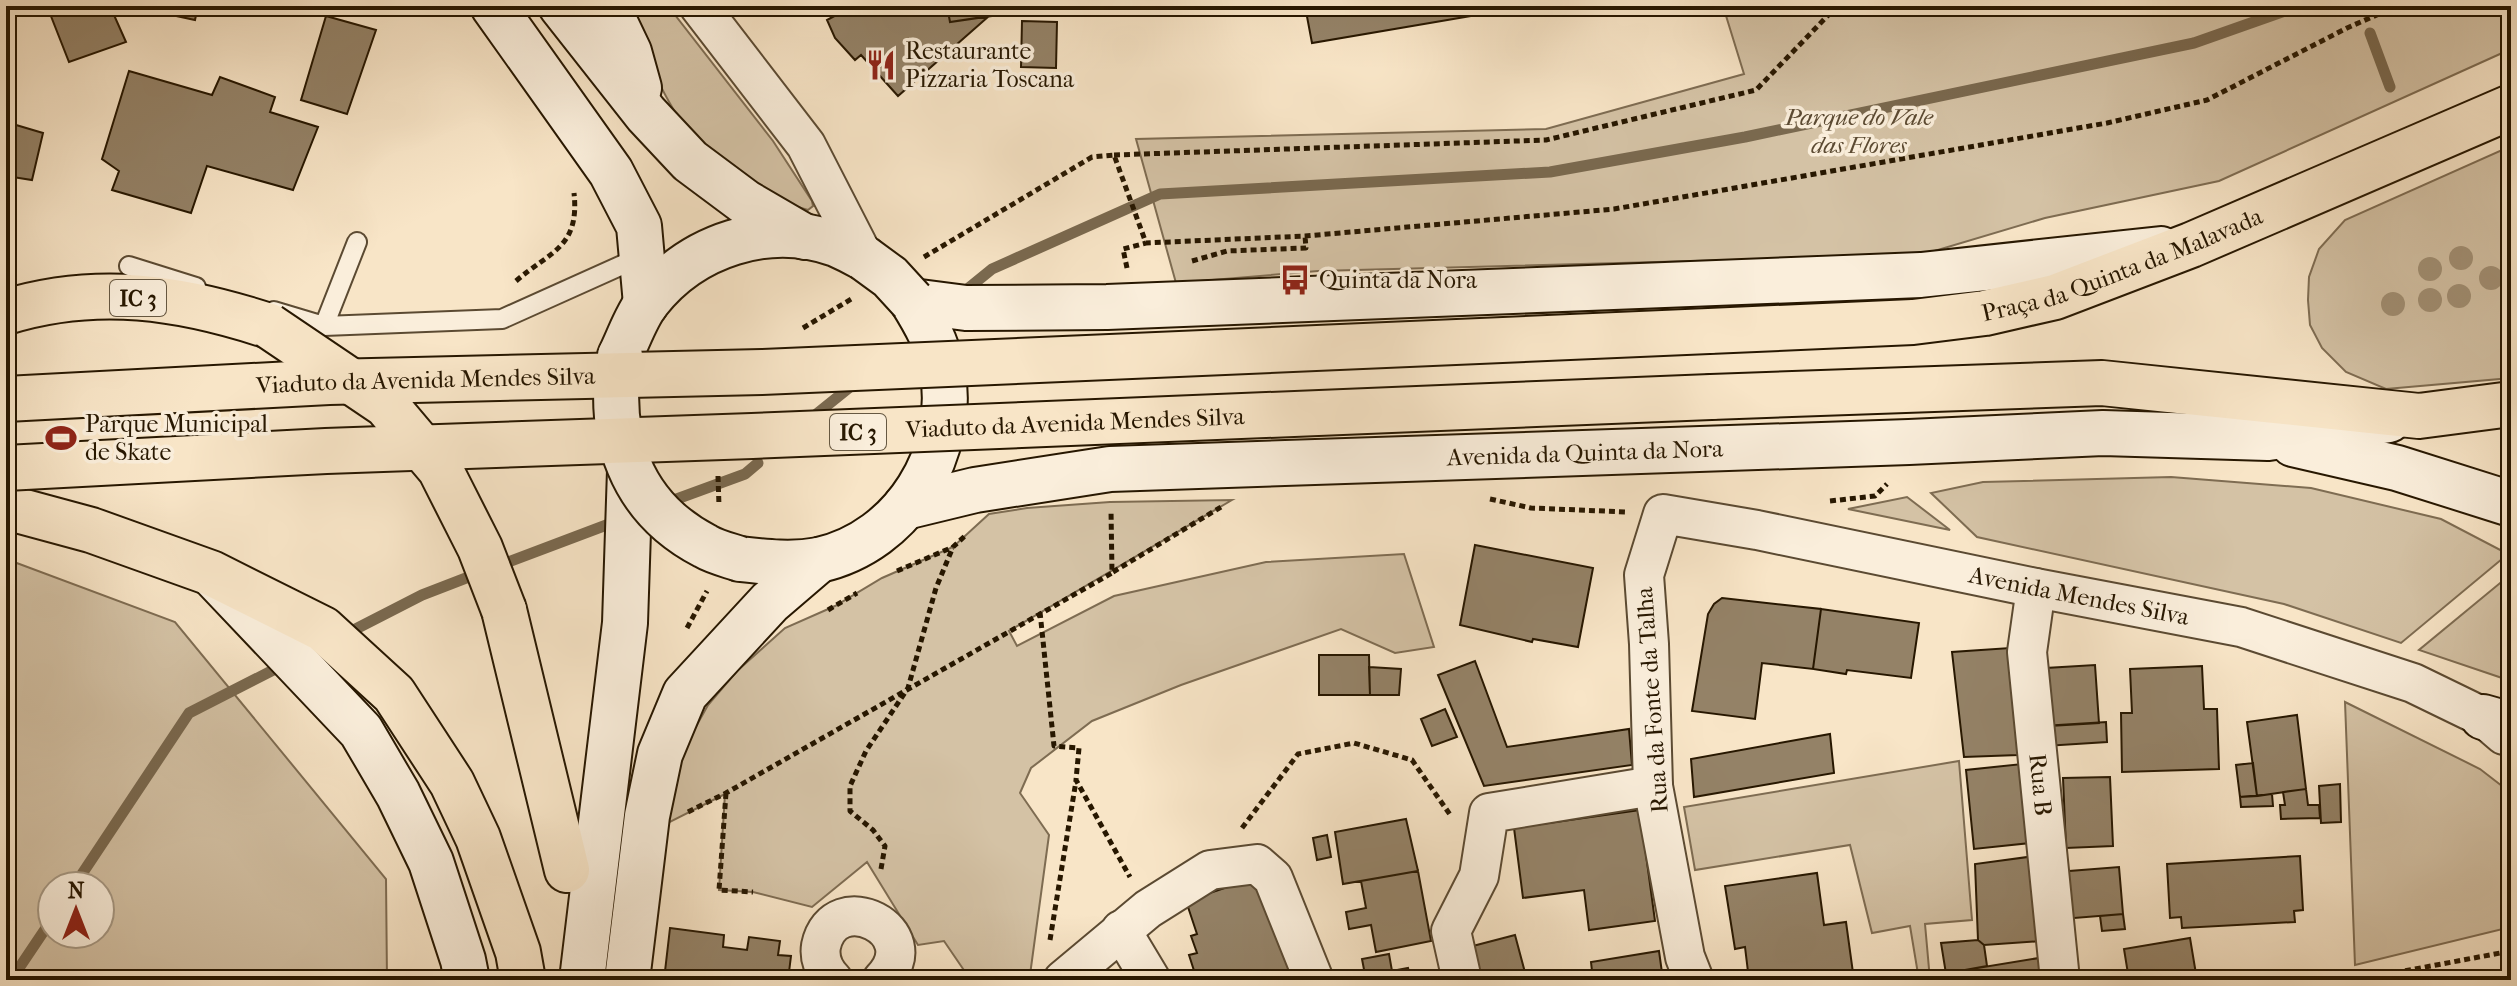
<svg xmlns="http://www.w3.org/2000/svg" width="2517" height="986" font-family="'IM FELL French Canon',serif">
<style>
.green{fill:#d4c2a5;stroke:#7e6c52;stroke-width:2;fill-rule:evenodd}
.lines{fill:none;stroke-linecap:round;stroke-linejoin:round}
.stream{stroke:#7a694f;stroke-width:11}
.building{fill:#948267;stroke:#271700;stroke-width:2}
.lane-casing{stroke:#5b4a32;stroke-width:22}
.street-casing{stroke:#5b4a32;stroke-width:42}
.secondary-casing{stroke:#271700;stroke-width:48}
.primary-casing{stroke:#271700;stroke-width:48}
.highway-casing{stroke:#271700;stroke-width:48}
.path{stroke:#271700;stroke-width:5;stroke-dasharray:6 4;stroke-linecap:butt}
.lane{stroke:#faeedb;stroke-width:18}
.street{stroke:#faeedb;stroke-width:38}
.secondary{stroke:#faeedb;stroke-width:44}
.primary{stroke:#f8e5c7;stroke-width:44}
.highway{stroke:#f8e5c7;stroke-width:44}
.secondary-bridge-casing{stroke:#271700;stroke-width:48;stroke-linecap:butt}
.highway-bridge-casing{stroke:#271700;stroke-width:48;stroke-linecap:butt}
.secondary-bridge{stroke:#faeedb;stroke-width:44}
.highway-bridge{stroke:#f8e5c7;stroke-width:44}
.tree{fill:#a29075}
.labels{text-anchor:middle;stroke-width:7;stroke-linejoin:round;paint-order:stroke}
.shield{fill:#faeedb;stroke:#665842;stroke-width:2}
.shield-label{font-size:22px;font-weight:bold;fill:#271700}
.poi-label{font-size:24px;fill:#271700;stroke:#faeedb;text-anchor:start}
.park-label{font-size:24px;font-style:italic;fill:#5b4a32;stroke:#faeedb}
.street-label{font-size:24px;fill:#271700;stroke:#faeedb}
</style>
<rect width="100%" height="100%" fill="#f8e5c7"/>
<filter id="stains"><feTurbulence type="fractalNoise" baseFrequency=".0025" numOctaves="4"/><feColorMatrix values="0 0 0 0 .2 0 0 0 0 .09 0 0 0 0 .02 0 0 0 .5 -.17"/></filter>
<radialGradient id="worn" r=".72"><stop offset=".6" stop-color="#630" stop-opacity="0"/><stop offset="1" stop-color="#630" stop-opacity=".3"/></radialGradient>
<path class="green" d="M623,6H668L773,141L812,201L813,206L808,210C764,199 740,179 709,149C695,136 681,124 672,107C653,75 639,39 623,6Z
M1723,6H2511V49L2219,181L2045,218L1921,255L1318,271L1176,283L1136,139L1546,129L1744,74Z
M2511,146V378L2386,389L2346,372L2322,348L2310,325L2308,300L2309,277L2319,249L2345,220Z
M2171,477L2311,488L2441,519L2508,554L2401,643L2284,604L1977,537L1931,493L1983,482Z
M1907,497L1950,530L1848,509Z
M1232,500L1009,631L1017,646L1114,596L1266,562L1404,554L1434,647L1395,653L1341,629L1181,685L1092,721L1031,768L1020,793L1049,835L1030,975L970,979L944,941L918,945L867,862L812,907L753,892L719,890L725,794L662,826L678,759L708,705L737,671L785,628L835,606L882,578L953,547L989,514L1027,508L1110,502Z
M6,559L175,622L386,879L387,980H6ZM52,886H100V934H52Z
M2511,574V681L2419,650Z
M2345,702L2480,769L2511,793V927L2355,965Z
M1959,761L1972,920L1925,924L1930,980H1919L1910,926L1872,933L1850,845L1695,870L1684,807Z"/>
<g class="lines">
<path class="stream" d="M2370,33L2390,87
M960,295L992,269L1160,194L1550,172L1745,137L2194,43L2299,6
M809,420L855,383
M663,504L745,474L758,463
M495,567L617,521
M342,636L422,595L479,573
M74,886L189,713L283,665
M11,980L52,919"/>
</g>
<path class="building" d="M47,6H110L126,42L69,62Z
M155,6H198L195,20L153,11Z
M853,6H947L950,22L989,16L898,96L861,55L855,60L835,38L827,20Z
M947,6H1062L950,22Z
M1305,6H1517L1518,8L1312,43Z
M326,16L376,30L347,114L301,100Z
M1022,21L1057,22L1056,68L1021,67Z
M129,71L212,95L220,77L275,97L270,112L318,127L293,190L207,166L191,213L112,190L119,171L102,159Z
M6,122L43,133L32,180L6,176Z
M1475,545L1593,568L1578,647L1533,639L1532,642L1460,625Z
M1722,598L1821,609L1813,669L1762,663L1755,719L1692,711L1708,614L1714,604Z
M1821,609L1919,623L1911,678L1847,670L1846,674L1813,669Z
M2010,648L2018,755L1964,757L1952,652Z
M1319,655H1369L1370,695H1319Z
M1475,661L1507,747L1629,729L1632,765L1484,786L1438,675Z
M2095,665L2099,723L2050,726L2046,668Z
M2202,666L2204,709H2217L2219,769L2122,772L2121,713H2132L2130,669Z
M1369,667L1401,669L1399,695H1370Z
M1445,709L1457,737L1432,746L1421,719Z
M2297,715L2306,789L2257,796L2247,722Z
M2106,722L2107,742L2045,746L2043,726Z
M1830,734L1834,773L1694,797L1691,759Z
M2253,763L2257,796L2240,797L2236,765Z
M2022,764L2030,843L1974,849L1966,770Z
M2110,777L2113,846L2066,848L2063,778Z
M2340,784L2341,822L2321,823L2319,786Z
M2306,789L2308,805H2319L2320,818L2281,819L2280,805H2285L2283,792Z
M2272,794L2273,806L2241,807L2240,797Z
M1640,810L1655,921L1589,930L1584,890L1523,898L1514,828Z
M1406,819L1418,871L1343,884L1335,832Z
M1327,835L1331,857L1317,860L1313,838Z
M2035,856L2041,941L1984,945L1978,940L1975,864Z
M2300,856L2303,910L2294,911L2295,922L2182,928L2181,917L2170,918L2167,864Z
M2119,867L2123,914L2062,919L2057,872Z
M1418,871L1431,941L1376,952L1371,925L1349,929L1346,912L1366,908L1361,881Z
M1817,873L1824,925L1846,922L1854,980H1749L1745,947L1735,949L1725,886Z
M1260,876L1296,980H1197L1189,955L1197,953L1191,936L1197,934L1186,901Z
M2123,914L2125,929L2102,931L2100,916Z
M670,928L724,935L723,947L747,950L749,937L780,941L778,955L791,956L788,980H664Z
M1515,935L1527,980H1478L1469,947Z
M2190,938L2197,980H2129L2124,949Z
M1978,940L1984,945L1987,966L1959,971L1960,980H1947L1941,943Z
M1659,951L1663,980H1593L1591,962Z
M1389,954L1392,971L1408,968L1411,980H1366L1362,959Z
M2045,957L2048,980H1960L1959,971Z"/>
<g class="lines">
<g class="lane-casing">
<path id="lane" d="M129,266L196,287
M274,311L324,326L502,319L640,257
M324,326L357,242"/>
</g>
<g class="street-casing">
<g id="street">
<path d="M699,6L806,145L864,258"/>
<path id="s1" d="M2036,588L2027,652L2060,980"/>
<path d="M1121,930L1151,980"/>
<path d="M833,980C824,971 819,958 821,946C834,884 930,931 882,980"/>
<path d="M1063,980L1148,909L1210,870L1257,864L1273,878L1314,980"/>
<path d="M1462,980L1451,931L1479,876L1489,813L1653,786"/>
<path id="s2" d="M1694,980L1685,957L1653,786L1649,644L1644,575L1663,514L1757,530L2036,588L2241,627L2413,683L2483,717L2504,735"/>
</g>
</g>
<g class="secondary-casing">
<g id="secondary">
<path d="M493,6L611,172L639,226L646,304"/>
<path d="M561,6L646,114L690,161L745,202L805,237"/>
<path d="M607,6L629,52L639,88"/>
<path d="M912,301L966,308L1107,307L1921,275L2161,249"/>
<path d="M620,356C629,338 636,316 648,301C692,245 768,220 836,244C845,248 855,253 864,258"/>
<path d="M2293,444L2397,468L2511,504"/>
<path id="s3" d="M905,507L975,490L1110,469L1909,442L2103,433L2268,438L2389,420"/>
<path d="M740,559C766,562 792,565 819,560C904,541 958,452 942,368C937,343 925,322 912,301"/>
<path d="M214,576L361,731L398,794L431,862L463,960L467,980"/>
<path d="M2483,717L2511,725"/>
<path d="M582,980L625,623L630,470"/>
<path d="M627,980L647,816L660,754L685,694L770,602L819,560"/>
</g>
</g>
<g class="primary-casing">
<g id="primary">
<path id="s4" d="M1709,331L1913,322L1985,313L2055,297L2191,245L2511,107"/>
<path d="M1711,397L2102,383L2419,416L2511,404"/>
</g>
</g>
<g class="highway-casing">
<path id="highway" d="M6,312C97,284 181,297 269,326
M6,507L91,530L211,573L323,629L394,694L452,783L478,838L518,952L523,980
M504,610L567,870"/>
</g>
<path class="path" d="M1114,155L1546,140L1756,90L1837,6
M924,257L1092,157L1114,155L1146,243L1305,236L1614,209L2107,123L2207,100L2347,28L2397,6
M1192,261L1227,251L1306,248L1305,236
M1127,268L1123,249L1146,243
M516,281C549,252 580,248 574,193
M803,328L853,298
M718,476L719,506
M1490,499L1531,508L1627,512
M1830,501L1875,496L1887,484
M897,571L953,547
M1113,572L1221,507
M828,610L857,593
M1040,612L1054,746L1079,748L1076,780L1130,877
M687,628L707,591
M726,793L719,890L753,892
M688,812L726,793L1112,573L1111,510
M1242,828L1298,754L1354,743L1412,760L1451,816
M881,869L885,846L873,830L850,811V786L866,751L908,688L936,588L953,547L967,534
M1050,940L1076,781
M2356,980L2511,951"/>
<use href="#lane" class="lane"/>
<use href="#street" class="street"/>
<use href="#secondary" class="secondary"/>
<use href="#primary" class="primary"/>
<use href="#highway" class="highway"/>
<g class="secondary-bridge-casing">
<path id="secondary-bridge" d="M864,258L890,277L912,301
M620,356C606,434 630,507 705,546C715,552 728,555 740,559"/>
</g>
<g class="highway-bridge-casing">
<g id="highway-bridge">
<path d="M269,326L386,405L440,469L480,548L504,610"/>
<path id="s5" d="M6,399L329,382L762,372L1709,331"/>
<path id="s6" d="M6,468L326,451L752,436L1711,397"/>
</g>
</g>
<use href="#secondary-bridge" class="secondary-bridge"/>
<use href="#highway-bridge" class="highway-bridge"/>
</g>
<g class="tree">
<circle cx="2461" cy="258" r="12"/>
<circle cx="2430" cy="269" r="12"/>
<circle cx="2491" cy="278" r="12"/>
<circle cx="2459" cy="296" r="12"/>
<circle cx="2430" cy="300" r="12"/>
<circle cx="2393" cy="304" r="12"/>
</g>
<defs>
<g id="restaurant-bare" transform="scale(2.4)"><path d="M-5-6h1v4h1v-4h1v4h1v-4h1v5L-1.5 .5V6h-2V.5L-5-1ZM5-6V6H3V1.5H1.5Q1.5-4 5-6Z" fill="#8f2418" stroke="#faeedb" stroke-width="2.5" paint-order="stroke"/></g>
<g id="bus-bare" transform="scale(2.4)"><path d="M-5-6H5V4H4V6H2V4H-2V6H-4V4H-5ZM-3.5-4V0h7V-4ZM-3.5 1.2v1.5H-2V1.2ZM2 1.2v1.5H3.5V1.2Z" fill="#8f2418" stroke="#faeedb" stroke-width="2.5" paint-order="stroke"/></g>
<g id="stadium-bare" transform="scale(2.4)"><path d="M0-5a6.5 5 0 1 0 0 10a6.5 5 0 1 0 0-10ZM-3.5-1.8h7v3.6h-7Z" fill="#8f2418" stroke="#faeedb" stroke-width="2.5" paint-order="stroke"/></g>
</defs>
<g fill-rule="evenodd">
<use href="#restaurant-bare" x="881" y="65"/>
<use href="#bus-bare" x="1295" y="280"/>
<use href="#stadium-bare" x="61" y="438"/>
</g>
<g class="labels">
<g class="shield">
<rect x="110" y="280" width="56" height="36" rx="6"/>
<rect x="830" y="414" width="56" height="36" rx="6"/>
</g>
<g class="shield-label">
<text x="138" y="306">IC 3</text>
<text x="858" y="440">IC 3</text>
</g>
<g class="poi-label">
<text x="905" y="59">Restaurante<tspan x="905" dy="28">Pizzaria Toscana</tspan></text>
<text x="1319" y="288">Quinta da Nora</text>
<text x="85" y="432">Parque Municipal<tspan x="85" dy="28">de Skate</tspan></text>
</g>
<g class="park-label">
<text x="1859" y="125">Parque do Vale<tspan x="1859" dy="28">das Flores</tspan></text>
</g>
<g class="street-label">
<text dy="8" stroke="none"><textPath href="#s4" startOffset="422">Praça da Quinta da Malavada</textPath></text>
<text dy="8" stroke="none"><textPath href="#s5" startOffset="420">Viaduto da Avenida Mendes Silva</textPath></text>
<text dy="8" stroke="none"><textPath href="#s6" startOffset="1070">Viaduto da Avenida Mendes Silva</textPath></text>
<text dy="8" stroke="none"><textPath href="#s3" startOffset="684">Avenida da Quinta da Nora</textPath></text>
<text dy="8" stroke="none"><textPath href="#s2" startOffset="898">Avenida Mendes Silva</textPath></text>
<text transform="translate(1652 700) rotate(-94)" y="8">Rua da Fonte da Talha</text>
<text dy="8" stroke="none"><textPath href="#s1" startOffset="198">Rua B</textPath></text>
</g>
</g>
<rect width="2517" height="986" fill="none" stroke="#f8e5c7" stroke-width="32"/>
<rect x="8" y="8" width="2501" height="970" fill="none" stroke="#271700" stroke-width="4"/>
<rect x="16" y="16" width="2485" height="954" fill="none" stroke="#271700" stroke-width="2"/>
<g transform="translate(76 910)"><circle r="38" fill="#faeedb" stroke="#a69883" stroke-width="2"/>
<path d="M0-6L14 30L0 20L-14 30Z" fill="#8f2418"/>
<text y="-12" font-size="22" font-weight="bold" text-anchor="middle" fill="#271700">N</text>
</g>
<rect width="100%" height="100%" filter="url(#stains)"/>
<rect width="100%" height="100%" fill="url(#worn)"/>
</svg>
